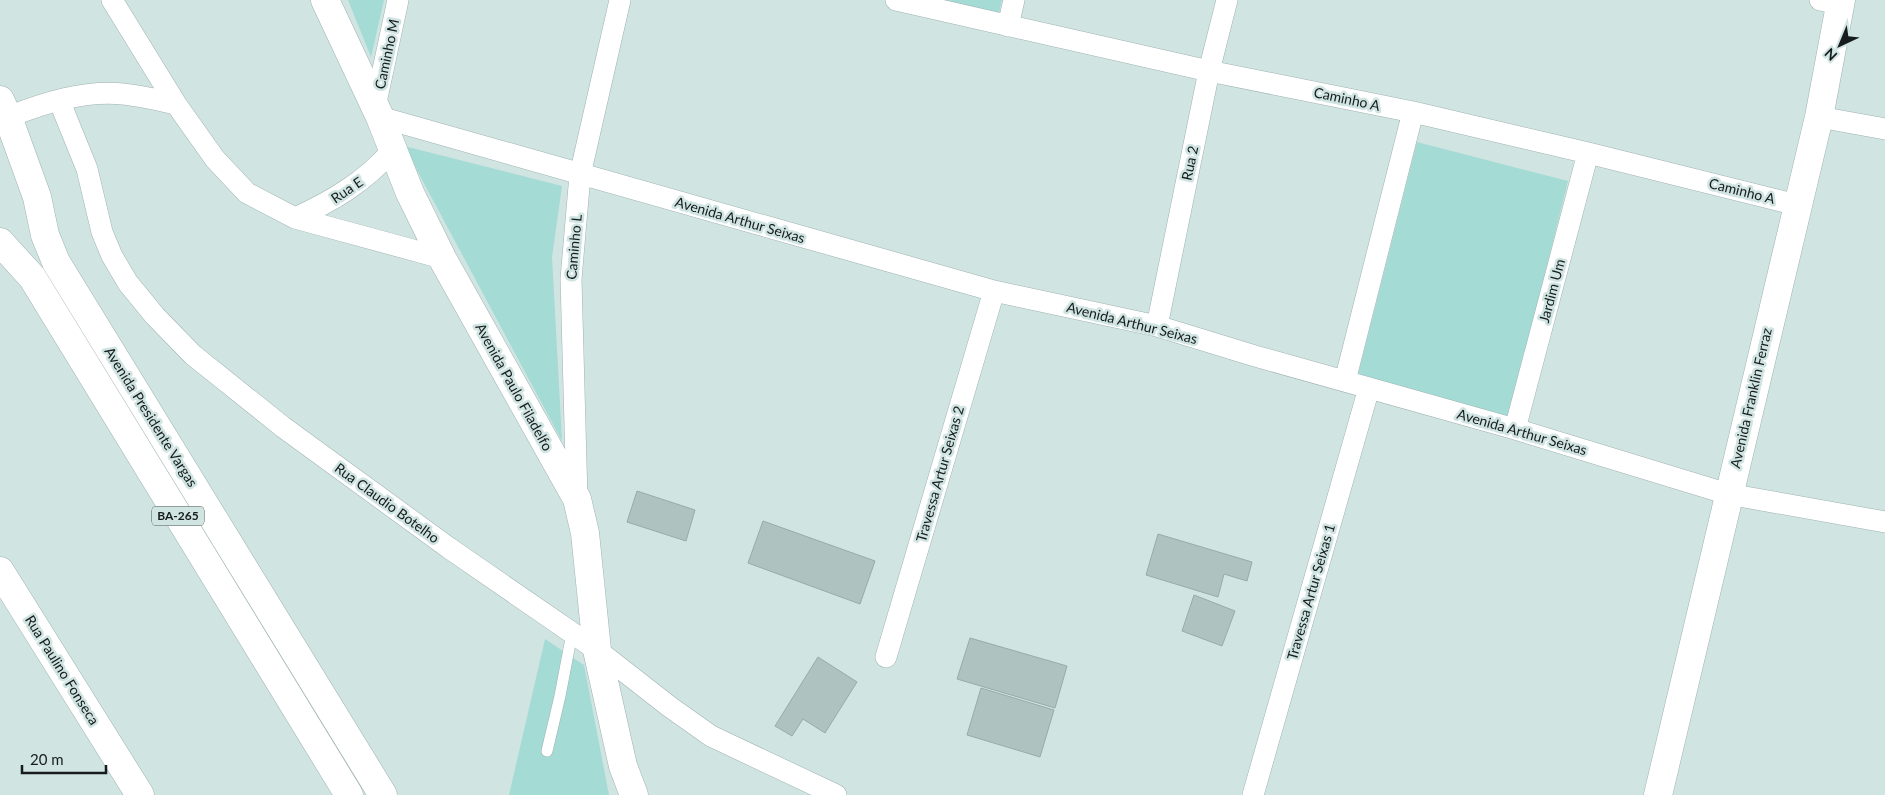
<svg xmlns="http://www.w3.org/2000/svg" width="1885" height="795" font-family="Lato,sans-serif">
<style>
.green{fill:#a4dbd5}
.building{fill:#aec2bf;stroke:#98aba9}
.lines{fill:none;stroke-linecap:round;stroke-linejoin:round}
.lane-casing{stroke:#9fb3b1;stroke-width:12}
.street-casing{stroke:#9fb3b1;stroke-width:22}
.secondary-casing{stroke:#9fb3b1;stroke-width:29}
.primary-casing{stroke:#9fb3b1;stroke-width:29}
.lane{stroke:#fff;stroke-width:11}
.street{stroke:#fff;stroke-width:21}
.secondary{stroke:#fff;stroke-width:28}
.primary{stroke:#fff;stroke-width:28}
.labels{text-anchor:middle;stroke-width:5;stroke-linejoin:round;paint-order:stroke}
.shield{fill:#d0e4e2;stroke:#4d5857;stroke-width:1}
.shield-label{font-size:12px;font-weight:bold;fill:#151c1b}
.street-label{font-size:14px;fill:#151c1b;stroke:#d0e4e2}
</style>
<rect width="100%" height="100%" fill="#d0e4e2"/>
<path class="green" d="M348,0H384L371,57Z
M911,0H1002L997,21Z
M1417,142L1568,181L1509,418L1357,379Z
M404,146L562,186L552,257L562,441Z
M545,639L584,665L609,795H509Z"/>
<path class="building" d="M637,491L695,510L686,541L627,522Z
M763,521L875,561L860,604L748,563Z
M1158,534L1252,562L1247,581L1224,574L1218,597L1146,575Z
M1194,595L1235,611L1222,646L1182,631Z
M970,638L1067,666L1055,708L957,679Z
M818,657L857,682L825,733L803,719L792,736L775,726Z
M981,688L1054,710L1040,757L967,735Z"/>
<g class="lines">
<g class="lane-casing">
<path id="lane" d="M547,751L560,696L572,633"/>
</g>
<g class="street-casing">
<path id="street" d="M112,0L176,104L215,159L247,193L295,218L442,258
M896,0L1209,71L1413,112L1588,153L1797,205
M1820,0L1840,4
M1008,26L1014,0
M59,100L87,169L102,232L112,256L128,283L155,316L193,355L283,427L449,548L597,650L670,707L711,736L836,795
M375,107L398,0
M8,117C44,103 84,90 123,94C141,96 159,100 176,104
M380,117L994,291L1157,326L1255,356L1515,429L1728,494L1885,522
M1819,117L1885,129
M295,218C333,201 364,182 392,151
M1157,326L1209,71L1227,0
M1345,381L1413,112
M1515,429L1588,153
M577,499L571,279L580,175L620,0
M886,657L994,291
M1253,795L1369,388"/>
</g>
<g class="secondary-casing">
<path id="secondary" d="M325,0L380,117L410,193L442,258L577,499L585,533L597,650L623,766L634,795
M0,571L140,795
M1658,795L1819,117L1841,0"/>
</g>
<g class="primary-casing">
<path id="primary" d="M0,100L8,117L37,197L45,235L56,262L383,795
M0,242L32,277L349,795"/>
</g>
<use href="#lane" class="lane"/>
<use href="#street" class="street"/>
<use href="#secondary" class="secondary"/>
<use href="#primary" class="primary"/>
</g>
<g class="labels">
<rect class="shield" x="152" y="506.5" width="52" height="19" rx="4"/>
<g class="shield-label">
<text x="178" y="520">BA-265</text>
</g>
<g class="street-label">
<text transform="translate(387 54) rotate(-78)" y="5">Caminho M</text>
<text transform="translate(1347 99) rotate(12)" y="5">Caminho A</text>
<text transform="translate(1190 163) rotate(-78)" y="5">Rua 2</text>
<text transform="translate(347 190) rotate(-34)" y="5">Rua E</text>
<text transform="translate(1742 191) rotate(14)" y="5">Caminho A</text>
<text transform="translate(740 220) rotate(16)" y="5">Avenida Arthur Seixas</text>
<text transform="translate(574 247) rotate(-85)" y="5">Caminho L</text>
<text transform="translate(1552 291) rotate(-75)" y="5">Jardim Um</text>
<text transform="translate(1132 323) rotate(14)" y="5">Avenida Arthur Seixas</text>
<text transform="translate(514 387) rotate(61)" y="5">Avenida Paulo Filadelfo</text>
<text transform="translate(1751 398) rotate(-77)" y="5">Avenida Franklin Ferraz</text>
<text transform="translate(151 417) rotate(58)" y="5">Avenida Presidente Vargas</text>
<text transform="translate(1522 432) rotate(16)" y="5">Avenida Arthur Seixas</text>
<text transform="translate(940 474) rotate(-74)" y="5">Travessa Artur Seixas 2</text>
<text transform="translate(387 503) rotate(36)" y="5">Rua Claudio Botelho</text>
<text transform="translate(1311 592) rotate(-74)" y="5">Travessa Artur Seixas 1</text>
<text transform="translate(62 670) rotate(58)" y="5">Rua Paulino Fonseca</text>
</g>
</g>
<g transform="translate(1840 45) rotate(224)" stroke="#d0e4e2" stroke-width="4" paint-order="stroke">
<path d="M0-4L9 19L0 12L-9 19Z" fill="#151c1b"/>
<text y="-8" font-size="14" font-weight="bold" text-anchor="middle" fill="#151c1b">N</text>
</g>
<path d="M22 765v8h84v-8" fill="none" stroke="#151c1b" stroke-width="2.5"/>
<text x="30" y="765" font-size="15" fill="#151c1b" stroke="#d0e4e2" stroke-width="4" paint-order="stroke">20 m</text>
</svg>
